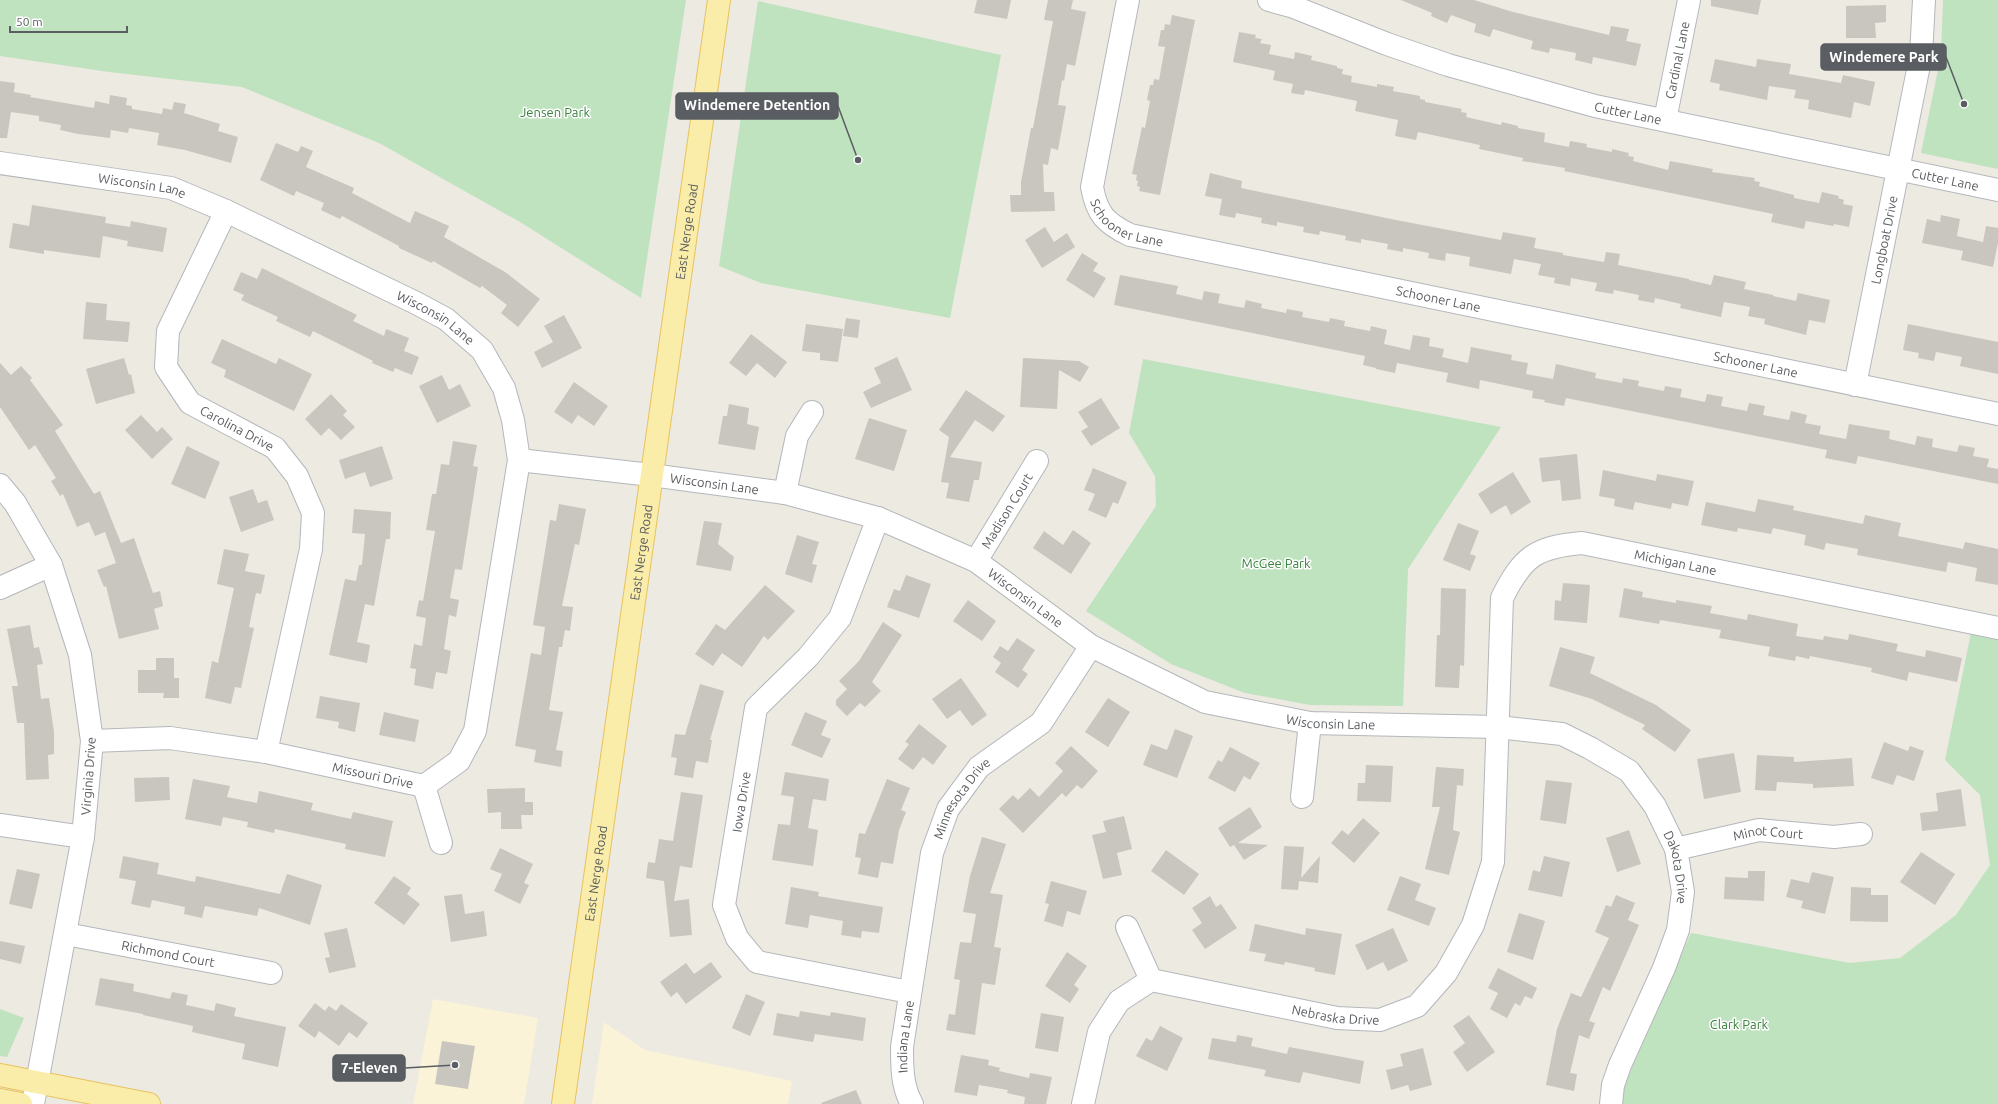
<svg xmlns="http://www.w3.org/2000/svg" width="1998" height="1104" font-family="Ubuntu,sans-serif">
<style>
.commercial{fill:#fbf3d7}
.green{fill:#bfe2bf}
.building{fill:#c9c6c0}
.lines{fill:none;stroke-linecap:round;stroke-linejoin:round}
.minor-casing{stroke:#b4b7bb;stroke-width:24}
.major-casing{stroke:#e8c25e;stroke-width:24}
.minor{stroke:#fff;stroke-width:22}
.major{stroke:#faeda9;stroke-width:22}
.labels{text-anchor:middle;stroke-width:3;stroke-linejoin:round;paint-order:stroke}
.street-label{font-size:13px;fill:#5a5d61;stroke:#fff}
.park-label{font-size:13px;fill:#3a813d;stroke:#fff}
.leader{fill:none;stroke:#5a5d61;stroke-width:1.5}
.callout-dot{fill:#5a5d61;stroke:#fff;stroke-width:1.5}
.callout{fill:#5a5d61;stroke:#5a5d61;stroke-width:1.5}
.callout-label{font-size:14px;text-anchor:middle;font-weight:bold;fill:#fff}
</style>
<rect width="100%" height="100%" fill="#eceae1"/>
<path class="commercial" d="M433,999L538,1018L524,1104H413Z
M604,1022L645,1050L792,1081L788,1104H592Z"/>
<path class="green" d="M0,0H686L641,298L520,222L379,143L242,87L109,72L0,56Z
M1943,0H1998V169L1921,153L1941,55Z
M758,1L1001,55L950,318L761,283L719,266Z
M1143,359L1501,427L1408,569L1403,706L1310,705L1245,693L1171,664L1086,611L1156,506L1155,476L1129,433Z
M1973,623L1998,628V1104H1622L1624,1086L1691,933L1850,963L1900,958L1956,915L1990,865L1980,795L1945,760Z
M0,1009L24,1018L7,1057L0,1056Z"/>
<path class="building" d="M977,0H1011L1007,19L974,13Z
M1048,0H1073L1071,9L1086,12L1075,66L1067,64L1064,81L1062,80L1058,105L1066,106L1058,150L1051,148L1048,165L1043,164L1044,192H1054L1055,211L1011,212L1010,195H1021V182L1031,128H1033L1053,21L1044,20Z
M1401,0H1474L1513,12L1609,35L1611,26L1629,29L1626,41L1641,44L1636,66L1593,57L1592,64L1575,60L1576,53L1550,48L1549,53L1531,49L1533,41L1493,29L1490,37L1474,32L1476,24L1451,15L1447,23L1431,16L1432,13Z
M1711,0H1761L1758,15L1711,6Z
M1886,5V22L1875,23L1876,38H1846V6Z
M1172,15L1195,20L1160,195L1139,191L1140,187L1137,186L1138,181L1136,180L1137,175L1132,174L1142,127L1145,128L1150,101L1147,100L1150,85H1153L1154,79L1159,80L1165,47L1158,46L1161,30H1164L1165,24L1170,25Z
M1239,32L1256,35L1255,38L1262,39L1260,43L1271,45L1269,54L1294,59L1295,52L1312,56L1311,60L1337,66V68L1343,69L1342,74L1352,76L1351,82L1377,87V84L1394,87L1393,91L1420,96V99L1425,100V102L1462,109L1461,112L1467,113L1466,117L1501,125L1502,122L1518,126V128L1545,133L1544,142L1569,147L1570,141L1587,144L1586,147L1612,152V149L1629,153L1628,156L1634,157L1633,161L1668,170L1670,161L1713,169L1712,172L1755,178L1754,181L1760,182L1759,186L1794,195V198L1819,203L1822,192L1839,196L1838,198L1844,200L1843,204L1853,206L1849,227L1834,224L1833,226L1806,221L1804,229L1771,222L1773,214L1564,171L1565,168L1522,161L1523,158L1479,149L1480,145L1418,132L1416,140L1395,136L1398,120L1355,111L1357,101L1305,90L1304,95L1291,93L1293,84L1273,80L1275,71L1233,62Z
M1715,59L1756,67L1757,59L1791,64L1789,74L1841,83L1843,75L1875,82L1870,106L1854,102L1851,118L1808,109L1809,100L1794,98L1796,90L1769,86L1767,100L1719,90L1720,84L1710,82Z
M0,81L15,83L14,92L31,95L30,97L94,108L95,101L109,104L110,95L127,98L126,105L132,106V109L162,114L163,108L172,110L174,102L186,104L184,113L220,124L218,131L238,137L231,163L185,150L157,145L159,133L129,128L128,133L111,130L110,138L78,134L60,130L61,125L39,121V116L11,112L7,138H0Z
M276,143L298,152L301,146L313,151L306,167L354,188L352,193L410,223L415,211L449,226L444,237L505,272L540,299L518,327L501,313L507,305L482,286L480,288L433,261L432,263L399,248V246L342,216L340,219L321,210L324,203L296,191L294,196L260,180Z
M1210,173L1242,181L1241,188L1396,220L1501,240L1503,232L1536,238L1534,248L1563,253V255L1604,262L1606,252L1620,254L1618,265L1689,279V280L1711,285L1714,275L1746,282L1744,289L1773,295V296L1796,301L1798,293L1830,300L1825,323L1809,320L1806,335L1764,324L1765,319L1748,316L1750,307L1724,302L1721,317L1680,308L1681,304L1655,298L1654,303L1638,300L1639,295L1614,290L1613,294L1595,291L1597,283L1571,278L1570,286L1554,283L1555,278L1538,275L1541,264L1514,259L1511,274L1469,266L1470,257L1446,253L1445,261L1428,258L1429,253L1403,248V252L1387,249L1388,244L1361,239V243L1345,240L1346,236L1320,231L1319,235L1303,232L1304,227L1277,222V226L1261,223L1262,218L1236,213L1235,218L1219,215L1222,199L1205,196Z
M32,205L106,217L105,223L130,227L131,221L167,228L163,252L127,246L128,241L103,236L100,258L44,250V254L9,248L13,223L29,226Z
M1941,215L1960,219L1957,236L1983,242L1986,226L1998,228V243L1993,267L1961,260L1963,251L1922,243L1927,219L1940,222Z
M1045,227L1054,242L1067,233L1075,247L1042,268L1025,240Z
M1082,253L1098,263L1093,271L1106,278L1094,298L1066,280Z
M262,268L357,315L353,321L384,336L386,329L409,338L404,351L419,357L412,375L395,368L393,372L372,363L373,361L313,331L310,337L276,321L278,317L241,300L244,295L233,290L241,272L257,279Z
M1120,275L1178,286L1176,294L1202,300L1204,291L1220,294L1218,303L1244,308L1246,300L1262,304L1261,308L1286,313L1287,309L1303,312L1302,317L1329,322L1330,318L1345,321L1344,326L1370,331L1371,326L1387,330L1384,344L1410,350L1413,335L1430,338L1429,346L1444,349L1442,357L1468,363L1471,347L1512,355L1511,360L1528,363L1526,374L1553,379L1556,364L1596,373L1595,378L1622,383L1623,378L1639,381L1638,386L1664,391L1665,386L1682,389L1680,397L1705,402L1707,394L1723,397L1721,406L1747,411L1749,403L1765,406L1763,415L1789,420L1791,411L1807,415L1805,423L1821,426L1819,434L1846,439L1849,424L1890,431L1889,439L1915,445L1917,436L1933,439L1932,447L1957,452L1959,445L1975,448L1973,456L1989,459L1987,467L1998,469V484L1858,456L1856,464L1825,458L1827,450L1566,398L1564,406L1544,402L1545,400L1532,398L1533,391L1480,380L1479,389L1446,382L1448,373L1397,363L1395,373L1376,369V368L1363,365L1365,356L1114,305Z
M86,302L107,304L106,320L130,322L128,342L83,339Z
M564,315L582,348L542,368L534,352L553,342L544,326Z
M846,318L860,320L858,338L843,336Z
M806,324L843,329L838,362L820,360V353L802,351Z
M1908,324L1998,342V374L1960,366L1962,357L1936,352L1934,361L1918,358L1919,353L1903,350Z
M751,334L787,362L775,378L757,363L746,376L729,363Z
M222,339L276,364L279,358L312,374L294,411L224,377L226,370L211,363Z
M897,357L912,390L871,408L863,392L881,383L874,368Z
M124,358L129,375L131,374L135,393L96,404L86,369Z
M1023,358L1079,361L1089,367L1080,382L1059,370L1057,409L1020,407Z
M0,363L11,375L21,366L32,378L30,380L63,425L55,431L94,494L100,491L121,543L134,538L153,593L160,591L163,606L154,609L159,629L119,639L106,586L104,587L97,570L116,563L105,532L95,536L89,522L77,527L63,494L60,496L51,481L56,478L35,445L29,450L0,407Z
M442,375L449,390L460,384L471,406L437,423L419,386Z
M574,382L608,406L594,426L578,415L572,424L554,412Z
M966,390L1005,416L993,432L975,420L950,457L982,462L979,480H974L969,502L946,498L949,483L941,482L949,437L939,430Z
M331,394L347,411L343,415L355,427L341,440L329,428L321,436L305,419Z
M1101,398L1120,428L1091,446L1081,431L1088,427L1078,412Z
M729,404L749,408L747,424L759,427L755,450L718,444L723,416H727Z
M141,415L157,432L162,427L173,439L152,459L125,430Z
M869,418L907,430L894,471L855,459Z
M453,441L477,445L473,466L478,467L462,570L455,569L450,598L459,600L456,617L449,615L444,649L451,651L447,674L436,672L433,689L414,685L416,669L410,668L414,644L422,646L426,618L416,616L419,600L423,601L435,531L426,530L432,494H436L441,464L449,465Z
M187,446L220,462L205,499L171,484Z
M382,446L393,479L370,487L365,472L345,479L339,460Z
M1577,454L1581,499L1562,501L1560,480L1542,482L1539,458Z
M1093,468L1127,482L1118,504L1113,502L1106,518L1088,510L1095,494L1084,490Z
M1603,470L1656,481L1657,474L1694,481L1688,506L1672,503L1671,509L1635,502L1633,510L1614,506L1615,499L1599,496Z
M1513,472L1531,502L1511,515L1506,505L1491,514L1478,494Z
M253,489L258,503L267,500L274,520L241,532L229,497Z
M1758,499L1794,506L1793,510L1863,524L1865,515L1901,523L1898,536L1963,549L1965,542L1998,549V585L1975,581L1977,568L1948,562L1946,572L1857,555L1858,549L1826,543L1824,550L1804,545L1806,535L1773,528L1771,534L1738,528L1737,532L1701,525L1706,502L1755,512Z
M559,504L586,509L579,545L575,544L562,606L573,607L570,631L565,630L562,647H559L549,710L563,712L556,750L563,751L561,767L534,762L536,750L515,746L531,653L541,655L545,627L533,625L550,520L556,521Z
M354,509L391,512L390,539H386L374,606L365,604L357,642L370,645L367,663L329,655L345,579L356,581L359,565H362L365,534L352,533Z
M704,521L722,523L718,544L734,557L731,571L696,565Z
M1458,523L1479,531L1470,554L1476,556L1470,571L1443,560Z
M1073,530L1091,543L1071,574L1033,548L1044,531L1063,545Z
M797,535L819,542L812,564L817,565L812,583L785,574Z
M224,549L249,554L245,571L265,575L261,594L256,593L249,627L254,628L241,688L235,687L231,704L205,698L212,661L218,663L234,588L217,584Z
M906,575L931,584L919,618L887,607L894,589L900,591Z
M1563,583L1590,585L1587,623L1554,620L1555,600L1561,601Z
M765,585L795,611L768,640L764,636L742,667L722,653L713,666L695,654L716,624L725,630Z
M1441,588L1466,589L1464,666L1460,665L1459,688L1435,687L1437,635H1440Z
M1624,588L1643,592L1642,597L1676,603V600L1712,606L1710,613L1747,620L1748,614L1798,624L1796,636L1823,640L1824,636L1848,640L1849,634L1898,644L1896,651L1925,657L1926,650L1962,658L1957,682L1909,672L1907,681L1871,672L1872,668L1810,656L1809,659L1796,656L1795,661L1768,656L1770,647L1719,638L1721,630L1660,620L1659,624L1619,617Z
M968,600L996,621L982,641L953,621Z
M883,622L902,635L872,682L881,691L865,707L860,703L847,716L836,705V700L847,689L839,681L859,661Z
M30,625L34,648L39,647L43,664L37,665L41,699L49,698L54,732V754L48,755L49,779L26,780L24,723H17L12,686H18L7,629Z
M1017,638L1035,650L1022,670L1028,674L1018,688L995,672L1001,663L993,657L1000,646L1008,651Z
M1560,647L1595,657L1590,673L1656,705L1691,730L1675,752L1642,729L1645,725L1592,699L1549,686Z
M156,658H174V678H179V698H163L164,693H138V670H156Z
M961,678L987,715L972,726L960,710L947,719L932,699Z
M700,684L724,691L710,740H712L708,763L696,761L693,778L674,775L677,758L671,757L675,734L685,735Z
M320,696L360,703L355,732L338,728L339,722L316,718Z
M1108,698L1130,712L1108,747L1085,732Z
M384,712L419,720L415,742L379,735Z
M805,712L827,721L821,735L831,739L822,758L791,745Z
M919,724L947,746L933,765L923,757L913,770L898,759L909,744L905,742Z
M1175,729L1193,736L1177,778L1143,765L1151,744L1167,750Z
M1884,742L1908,751L1910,746L1924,751L1914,781L1897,775L1893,785L1871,778Z
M1071,746L1098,771L1082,789L1077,785L1066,797L1062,793L1023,833L999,809L1013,795L1018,800L1030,788L1039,797L1063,771L1055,763Z
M1230,747L1260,763L1250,780L1244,776L1235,792L1208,778L1218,760L1222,762Z
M1734,753L1741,792L1704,799L1697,759Z
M1757,755L1794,757V762L1852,758L1854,786L1813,788V784L1777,782L1776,791L1755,790Z
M1366,765L1393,766L1391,802L1357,801L1358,783H1365Z
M1436,767L1464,769L1463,786L1457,785L1453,830L1460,832L1449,875L1425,869L1440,807H1432Z
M785,772L829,779L826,801L813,799L808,828L818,830L813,866L772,860L778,824L790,825L794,797L781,795Z
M169,777L170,800L135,802L134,778Z
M193,779L230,786L227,797L257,803L259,791L313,803L311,810L351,819L353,812L393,821L385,857L345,849L346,844L275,829L274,833L247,827L248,822L223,817L221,826L185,819Z
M887,779L910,788L901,810L906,812L899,830L893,864L881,862L878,878L858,874L861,858L855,857L859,833L865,834Z
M1546,780L1572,783L1566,824L1540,820Z
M525,788V802H533V815H521L522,829H501V812L488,813L487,789Z
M1961,789L1966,826L1922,831L1920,813L1938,811L1936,793Z
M681,792L703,795L692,868L680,866L674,901L689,899L692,935L670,937L664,881L646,878L648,862L655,863L659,839L673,841Z
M1250,807L1262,827L1238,843L1268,845L1244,860L1234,845L1230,847L1218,828Z
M1124,816L1132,849L1117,853L1122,875L1103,879L1092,835L1106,832L1103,821Z
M1363,818L1380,833L1354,863L1331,843L1342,830L1348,835Z
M1629,830L1641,864L1617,872L1606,838Z
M982,837L1006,844L990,893L1003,895L994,947L1001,948L995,985L982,983L975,1035L946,1030L949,1014L955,1015L960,980L954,979L960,942L971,943L976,914L963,912L970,876Z
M1284,846L1304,847L1301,878L1320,856L1318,883L1299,881L1298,890L1281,889Z
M500,848L533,864L524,883L529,885L520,904L494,891L502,874L490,869Z
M1166,850L1199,874L1184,895L1151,871Z
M1921,852L1955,874L1935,905L1900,882Z
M123,856L159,863L157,874L195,882L196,876L280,894L287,874L322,885L310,925L259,908L257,916L205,906L202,918L184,914L185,907L152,900L150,908L131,904L136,881L119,878Z
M1544,856L1570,862L1562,897L1528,890L1533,870L1540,872Z
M17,869L40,874L32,909L9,904Z
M1748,871H1765L1764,901L1724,899L1725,877L1748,878Z
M1812,872L1834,877L1825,914L1801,908L1803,901L1786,897L1791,879L1809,883Z
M394,876L411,888L407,894L420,904L404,925L374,903Z
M1400,876L1421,884L1415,900L1436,908L1429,926L1387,910Z
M1051,881L1087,891L1080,915L1067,911L1063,927L1044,921L1049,904L1045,903Z
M791,887L819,892L818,896L883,907L879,933L862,931L861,938L841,935L843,921L810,915L808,928L785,924Z
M1851,887L1871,888V895H1888V922L1850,921Z
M462,894L465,914L484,911L487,936L451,942L444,896Z
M1616,895L1635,903L1628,920L1639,925L1610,991L1603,987L1589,1021L1595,1023L1589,1039L1579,1035L1570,1073L1577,1074L1574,1091L1546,1085L1557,1029L1571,993L1581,997L1609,938L1595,932L1606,905L1611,907Z
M1210,896L1216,907L1221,904L1237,928L1205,949L1192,930L1202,923L1192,908Z
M1519,913L1545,921L1533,960L1507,952Z
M1255,924L1305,935L1306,928L1342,934L1335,975L1314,971L1315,968L1285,962L1284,965L1264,961L1266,954L1249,951Z
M347,928L356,967L329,973L325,958L330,957L324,933Z
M1393,928L1408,961L1388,971L1383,962L1367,970L1355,945Z
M0,941L25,946L21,964L0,959Z
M1067,952L1087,966L1074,985L1079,989L1070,1003L1045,986Z
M711,962L722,977L686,1004L677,992L671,997L660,982L686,963L694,974Z
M1498,968L1537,988L1532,999L1525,996L1520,1006L1515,1003L1507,1018L1490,1009L1498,993L1488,988Z
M100,978L134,984L133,991L170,999L172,992L188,995L186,1005L214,1011L216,1003L236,1008L234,1016L286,1027L278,1067L242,1059L245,1044L192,1032L193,1026L143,1015V1014L95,1005Z
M746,994L765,1002L750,1036L732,1028Z
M315,1003L325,1011L329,1006L336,1011L341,1004L368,1023L357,1038L349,1032L339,1046L319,1031L315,1038L298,1026Z
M800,1011L830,1016L831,1012L866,1018L863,1041L815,1034L813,1042L773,1035L777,1013L799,1017Z
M1041,1013L1064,1017L1058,1052L1035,1048Z
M1469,1015L1495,1052L1467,1072L1453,1052L1465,1043L1453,1026Z
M1160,1026L1183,1038L1167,1071L1136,1056L1146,1038L1152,1041Z
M1237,1035L1253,1038L1251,1046L1287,1054L1289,1047L1364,1061L1360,1084L1303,1072L1300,1083L1264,1076L1266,1070L1208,1059L1212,1038L1236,1042Z
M442,1041L475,1046L468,1089L435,1084Z
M1423,1048L1432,1085L1410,1091L1408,1085L1391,1090L1386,1070L1403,1066L1400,1054Z
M961,1055L989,1060L988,1065L1000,1068L999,1071L1029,1078L1030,1073L1052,1077L1046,1104H1024L1025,1097L1007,1093L1008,1090L979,1085L977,1096L954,1092Z
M856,1090L862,1104H822L821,1103Z"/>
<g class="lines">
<g class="minor-casing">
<g id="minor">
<path id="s1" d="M1128,0L1092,187C1097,214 1105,223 1130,235L1998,414"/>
<path id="s2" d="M1269,0L1294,7L1387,44L1448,65L1595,106L1998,190"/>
<path id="s3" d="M1665,120L1689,0"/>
<path id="s4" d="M0,163L171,188L226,211L416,303L446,319L482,350L504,388L513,420L519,460L475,731L459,761L424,786L266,752L170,738L92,741"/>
<path id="s5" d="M226,211L168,331L166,367L190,403L275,448L297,476L313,513L311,549L266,752"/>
<path id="s6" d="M1855,385L1921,55L1924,0"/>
<path id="s7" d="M519,460L651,475L785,493L878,518L976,561L1091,646L1205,702L1310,723L1498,727L1562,734L1590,748L1629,771L1655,806L1676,849L1683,892L1678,930L1664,968L1620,1065L1613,1085L1611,1104"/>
<path d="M0,485L15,503L51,565L80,655L92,741L83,837L33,1104"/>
<path d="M785,493L797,436L812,412"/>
<path d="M878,518L840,618L808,657L756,708L724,905L737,938L757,962L909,992"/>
<path id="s8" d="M976,561L1037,461"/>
<path d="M0,588L51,565"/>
<path d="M424,786L441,843"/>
<path d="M1302,797L1310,723"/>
<path d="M0,825L83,837"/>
<path id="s9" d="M1676,849L1759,830L1834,837L1861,834"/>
<path d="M1127,927L1151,980"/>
<path id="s10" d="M66,934L271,973"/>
<path id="s11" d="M912,1104C902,1087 902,1067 902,1047L932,853L948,809L979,767L1041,723L1091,646"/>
<path id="s12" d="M1083,1104L1099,1032L1119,1001L1151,980L1337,1018L1380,1020L1417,1006L1446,973L1473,925L1493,862L1502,598C1523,556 1536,547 1582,543L1998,628"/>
</g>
</g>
<g class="major-casing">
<g id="major">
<path d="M0,1075L149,1104"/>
<path d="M0,1100L21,1104"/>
<path id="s13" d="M563,1104L719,0"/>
</g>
</g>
<use href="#minor" class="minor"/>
<use href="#major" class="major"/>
</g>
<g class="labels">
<g class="street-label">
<text dy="5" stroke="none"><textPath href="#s3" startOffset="61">Cardinal Lane</textPath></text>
<text dy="5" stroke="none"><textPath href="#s2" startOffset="377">Cutter Lane</textPath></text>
<text dy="5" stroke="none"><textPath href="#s2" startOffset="701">Cutter Lane</textPath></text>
<text dy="5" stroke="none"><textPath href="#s4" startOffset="144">Wisconsin Lane</textPath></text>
<text dy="5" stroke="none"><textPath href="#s1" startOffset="246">Schooner Lane</textPath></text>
<text dy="5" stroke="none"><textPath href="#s13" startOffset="881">East Nerge Road</textPath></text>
<text dy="5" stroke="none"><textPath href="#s6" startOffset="148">Longboat Drive</textPath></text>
<text dy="5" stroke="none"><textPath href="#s1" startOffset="570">Schooner Lane</textPath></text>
<text dy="5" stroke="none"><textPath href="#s4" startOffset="468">Wisconsin Lane</textPath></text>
<text dy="5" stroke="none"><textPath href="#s1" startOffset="894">Schooner Lane</textPath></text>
<text dy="5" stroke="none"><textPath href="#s5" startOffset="266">Carolina Drive</textPath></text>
<text dy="5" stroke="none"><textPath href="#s7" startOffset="197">Wisconsin Lane</textPath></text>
<text dy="5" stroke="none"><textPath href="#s8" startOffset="59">Madison Court</textPath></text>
<text dy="5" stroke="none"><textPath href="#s13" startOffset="557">East Nerge Road</textPath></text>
<text dy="5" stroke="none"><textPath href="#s12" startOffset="1050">Michigan Lane</textPath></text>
<text dy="5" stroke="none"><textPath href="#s7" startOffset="533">Wisconsin Lane</textPath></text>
<text dy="5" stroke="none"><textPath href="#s7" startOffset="869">Wisconsin Lane</textPath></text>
<text transform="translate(373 775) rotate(12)" y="5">Missouri Drive</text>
<text transform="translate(88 776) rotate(-86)" y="5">Virginia Drive</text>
<text dy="5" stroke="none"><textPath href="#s11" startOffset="318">Minnesota Drive</textPath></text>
<text transform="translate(741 802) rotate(-81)" y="5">Iowa Drive</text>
<text dy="5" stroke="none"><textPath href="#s9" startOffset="94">Minot Court</textPath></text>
<text dy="5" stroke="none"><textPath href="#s7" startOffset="1287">Dakota Drive</textPath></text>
<text dy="5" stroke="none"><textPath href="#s13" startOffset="233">East Nerge Road</textPath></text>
<text dy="5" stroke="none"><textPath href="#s10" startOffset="104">Richmond Court</textPath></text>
<text dy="5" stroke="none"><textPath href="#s12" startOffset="337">Nebraska Drive</textPath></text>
<text dy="5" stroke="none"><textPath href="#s11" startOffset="69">Indiana Lane</textPath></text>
</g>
<g class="park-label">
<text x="555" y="117">Jensen Park</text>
<text x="1276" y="568">McGee Park</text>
<text x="1739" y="1029">Clark Park</text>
</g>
</g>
<path class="leader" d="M1964 104L1946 57M858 160L838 106M455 1065L405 1068"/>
<g class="callout-dot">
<circle cx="1964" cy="104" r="4"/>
<circle cx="858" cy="160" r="4"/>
<circle cx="455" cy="1065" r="4"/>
</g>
<g class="callout">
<rect x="1821" y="44" width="125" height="26" rx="4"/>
<rect x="676" y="93" width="162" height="26" rx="4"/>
<rect x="333" y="1055" width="72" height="26" rx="4"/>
</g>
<g class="callout-label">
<text x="1884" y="62">Windemere Park</text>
<text x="757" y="110">Windemere Detention</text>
<text x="369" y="1073">7-Eleven</text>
</g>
<path d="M10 26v6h117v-6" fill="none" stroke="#5a5d61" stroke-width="2"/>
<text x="16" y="26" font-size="12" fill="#5a5d61" stroke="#ffffff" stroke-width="3" paint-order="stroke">50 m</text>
</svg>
